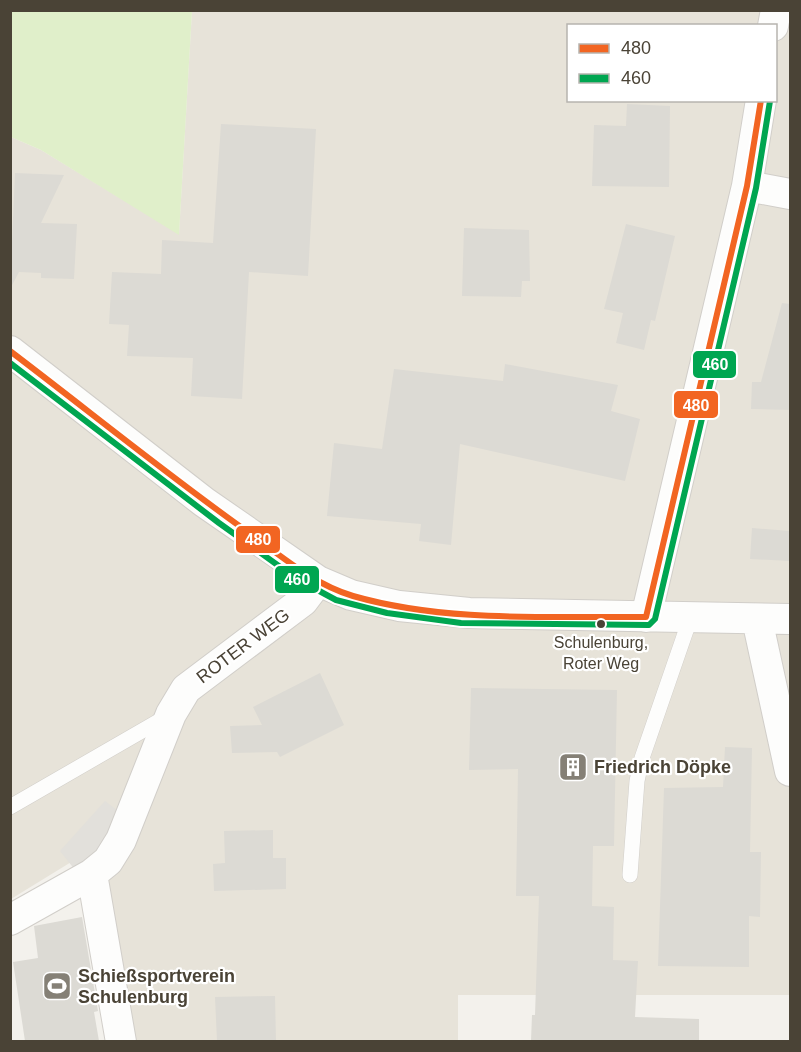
<svg xmlns="http://www.w3.org/2000/svg" width="801" height="1052" font-family="Arial,sans-serif">
<style>
.residential{fill:#e7e3d9;fill-rule:evenodd}
.green{fill:#e0efca}
.parking{fill:#e2e0db}
.building{fill:#dcdad4}
.lines{fill:none;stroke-linecap:round;stroke-linejoin:round}
.lane-casing{stroke:#d1cec9;stroke-width:16}
.street-casing{stroke:#d1cec9;stroke-width:32}
.lane{stroke:#fdfdfc;stroke-width:15}
.street{stroke:#fdfdfc;stroke-width:30}
.bus-1-casing{stroke:#fff;stroke-width:10}
.bus-2-casing{stroke:#fff;stroke-width:10}
.bus-1{stroke:#f26522;stroke-width:6}
.bus-2{stroke:#00a651;stroke-width:6}
.bus-dot{fill:#4a4336;stroke:#fff;stroke-width:2}
.labels{text-anchor:middle;stroke-width:4.5;stroke-linejoin:round;paint-order:stroke}
.bus-label{font-size:16px;fill:#4a4336;stroke:#fff}
.street-label{font-size:18px;fill:#4a4336;stroke:#fff}
.poi-label{font-size:18px;font-weight:bold;fill:#4a4336;stroke:#fff;text-anchor:start}
.line-badge{stroke:#fff;stroke-width:2}
.badge-label{font-size:16px;text-anchor:middle;font-weight:bold;fill:#fff}
</style>
<rect width="100%" height="100%" fill="#f3f1ec"/>
<path class="residential" d="M192,11H790V995H458V1041H132L94,848L11,899V137L41,150L179,234ZM568,26H776V100H568Z"/>
<path class="green" d="M11,10L192,11L179,235L41,150L11,137Z"/>
<path class="parking" d="M105,801L122,814L104,846L75,870L60,851Z"/>
<path class="building" d="M627,104L670,106L669,187L592,186L594,125L626,126Z
M221,124L316,129L308,276L249,272L242,399L191,396L193,358L127,356L129,325L109,324L112,272L161,274L162,240L213,243Z
M15,173L64,175L41,223L77,224L74,279L41,278V273L19,272L10,289Z
M626,224L675,236L655,321L651,320L644,350L616,343L623,313L604,309Z
M464,228L529,230L530,281H522L521,297L462,296Z
M782,303L790,304V410L751,409L752,382H761Z
M505,364L618,385L611,411L640,419L625,481L460,444L451,545L419,541L421,524L327,516L334,443L382,449L394,369L503,381Z
M752,528L790,531V561L750,559Z
M320,673L344,725L280,757L277,752L232,753L230,726L262,725L253,707Z
M471,688L617,690L614,846H593L592,906L614,907L613,960L638,961L635,1017L699,1019V1041H531L532,1015H535L539,896H516L518,769L469,770Z
M725,747L752,748L750,852H761L760,917L749,916V967L658,966L664,788L723,787Z
M273,830V858H286V889L214,891L213,864L225,863L224,831Z
M82,917L98,1011L94,1012L99,1041H25L13,962L38,958L34,926Z
M275,996L276,1041H217L215,997Z"/>
<g class="lines">
<g class="lane-casing">
<path id="lane" d="M10,807L166,717
M630,875L637,781L642,758L690,619"/>
</g>
<g class="street-casing">
<path id="street" d="M773,26L776,10
M747,186L790,194
M10,351L204,502L318,581L351,595L399,606L469,613L790,619
M646,617L747,186L761,100
M757,619L790,771
M92,874L121,1042
M10,920L92,874L108,861L121,840L171,714L186,689L303,601L318,581"/>
</g>
<use href="#lane" class="lane"/>
<use href="#street" class="street"/>
<g class="bus-1-casing">
<path id="bus-1" d="M10,351C89,411 165,473 245,530C279,554 312,584 353,596C447,623 549,616 646,617L747,186L761,100"/>
</g>
<g class="bus-2-casing">
<path id="bus-2" d="M10,363L219,523L297,579L336,600L387,613L461,623L649,625L655,619L756,188L770,101"/>
</g>
<use href="#bus-1" class="bus-1"/>
<use href="#bus-2" class="bus-2"/>
</g>
<defs>
<g id="building-square" transform="scale(1.5)"><rect x="-9" y="-9" width="18" height="18" rx="4" fill="#858076" stroke="#fff"/><path d="M-4-6H4V6H1V3H-1V6H-4ZM-2.5-4.3h1.7v1.8h-1.7ZM.8-4.3h1.7v1.8H.8ZM-2.5-1h1.7V.8h-1.7ZM.8-1h1.7V.8H.8Z" fill="#fff"/></g>
<g id="stadium-square" transform="scale(1.5)"><rect x="-9" y="-9" width="18" height="18" rx="4" fill="#858076" stroke="#fff"/><path d="M0-5a6.5 5 0 1 0 0 10a6.5 5 0 1 0 0-10ZM-3.5-1.8h7v3.6h-7Z" fill="#fff"/></g>
</defs>
<g fill-rule="evenodd">
<use href="#building-square" x="573" y="767"/>
<use href="#stadium-square" x="57" y="986"/>
</g>
<circle class="bus-dot" cx="601" cy="624" r="5"/>
<g class="labels">
<g class="bus-label">
<text x="601" y="648">Schulenburg,<tspan x="601" dy="21">Roter Weg</tspan></text>
</g>
<g class="street-label">
<text transform="translate(243 646) rotate(-37)" y="6">ROTER WEG</text>
</g>
<g class="poi-label">
<text x="594" y="773">Friedrich Döpke</text>
<text x="78" y="982">Schießsportverein<tspan x="78" dy="21">Schulenburg</tspan></text>
</g>
</g>
<g class="line-badge">
<rect x="692" y="350" width="45" height="29" rx="6" fill="#00a651"/>
<rect x="673" y="390" width="46" height="29" rx="6" fill="#f26522"/>
<rect x="235" y="525" width="46" height="29" rx="6" fill="#f26522"/>
<rect x="274" y="565" width="46" height="29" rx="6" fill="#00a651"/>
</g>
<g class="badge-label">
<text x="715" y="370">460</text>
<text x="696" y="411">480</text>
<text x="258" y="545">480</text>
<text x="297" y="585">460</text>
</g>
<rect width="801" height="1052" fill="none" stroke="#4a4336" stroke-width="24"/>
<rect x="567" y="24" width="210" height="78" fill="#ffffff" stroke="#b7b4af" stroke-width="1.5"/>
<rect x="579" y="44" width="30" height="9" fill="#f26522" stroke="#b7b4af" stroke-width="1.5"/>
<text x="621" y="54" font-size="18" fill="#4a4336">480</text>
<rect x="579" y="74" width="30" height="9" fill="#00a651" stroke="#b7b4af" stroke-width="1.5"/>
<text x="621" y="84" font-size="18" fill="#4a4336">460</text>
</svg>
